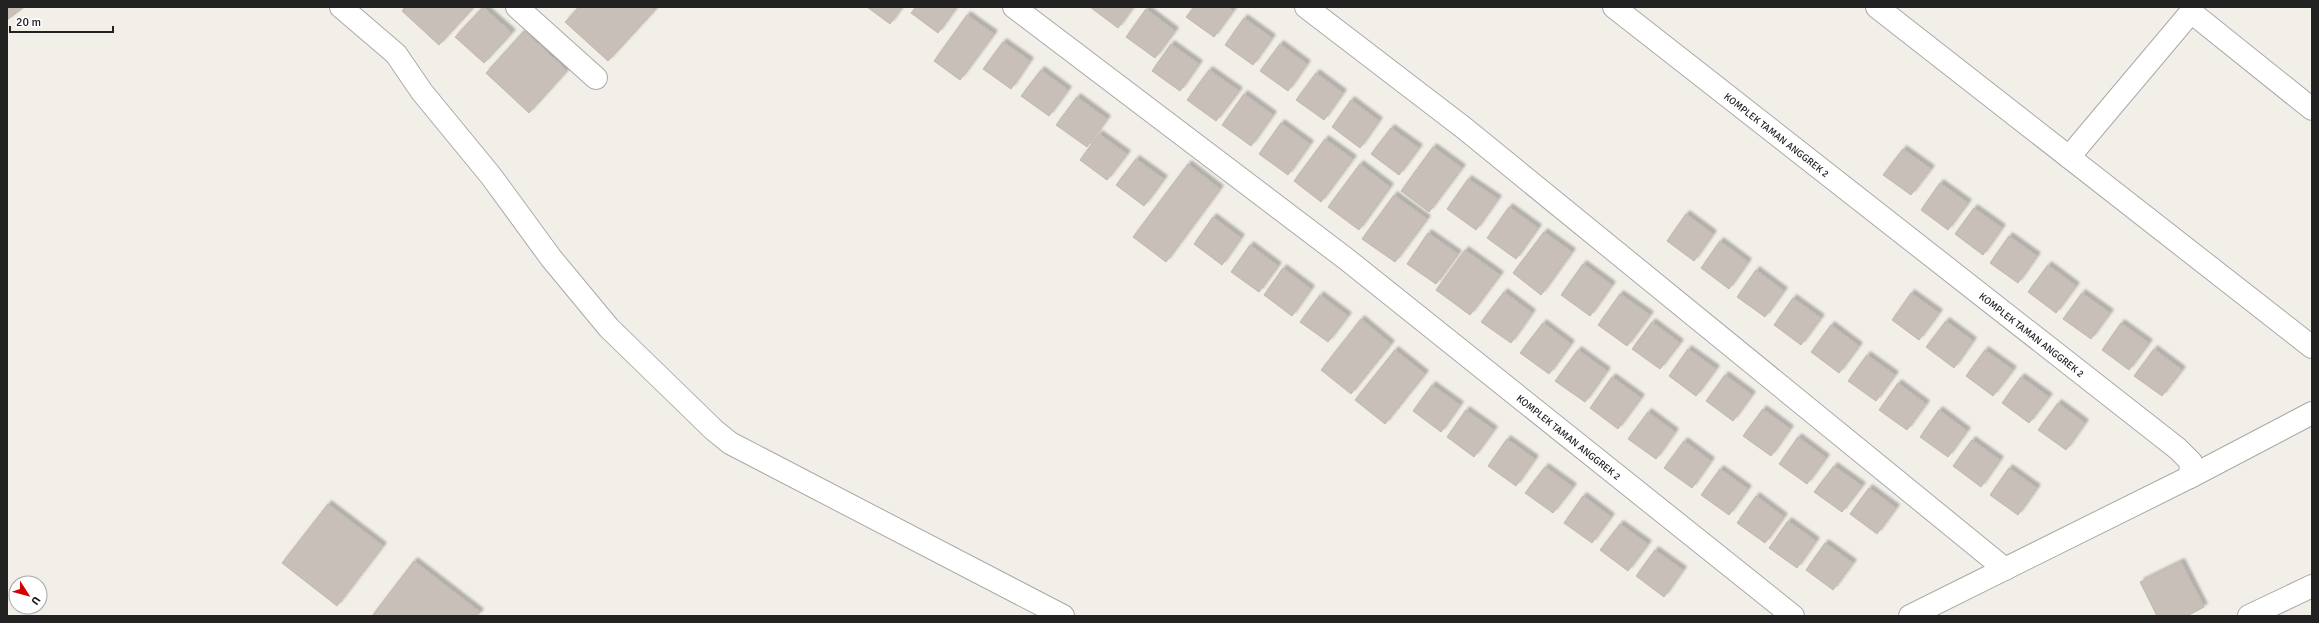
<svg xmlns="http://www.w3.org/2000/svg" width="2319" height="623" font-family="Signika,sans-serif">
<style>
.building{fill:#c7bfb8;stroke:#c4b6ab;filter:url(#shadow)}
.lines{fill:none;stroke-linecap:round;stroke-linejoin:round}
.minor-casing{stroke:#a9a9a9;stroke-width:24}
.minor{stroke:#fff;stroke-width:22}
.labels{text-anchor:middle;stroke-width:3;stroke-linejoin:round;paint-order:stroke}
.street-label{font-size:10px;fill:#222;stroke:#fff}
</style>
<defs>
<filter id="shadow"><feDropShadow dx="3.5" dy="-3.5" stdDeviation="1" flood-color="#0004"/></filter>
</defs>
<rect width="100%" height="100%" fill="#f2efe9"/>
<path class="building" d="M7,7H24L7,20Z
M405,7H474L439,45L402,11Z
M483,7L512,33L484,63L455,37Z
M579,7H652L655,10L608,61L565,22Z
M867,7H902L890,24Z
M916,7H955L956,8L938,33L911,13Z
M1090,7H1133L1118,28Z
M1194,7H1228L1233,11L1214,37L1186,17Z
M1146,9L1175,31L1155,58L1126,37Z
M967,15L994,34L960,80L934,61Z
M1244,18L1272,38L1253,65L1225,45Z
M524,31L567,71L529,113L486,73Z
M1003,42L1030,61L1011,89L983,69Z
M1171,44L1199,64L1180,91L1152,71Z
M1280,44L1307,64L1288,91L1260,71Z
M1041,70L1068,90L1049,116L1021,96Z
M1209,70L1239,91L1216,121L1187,100Z
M1316,73L1343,93L1324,120L1296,100Z
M1244,94L1273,115L1251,146L1222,125Z
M1077,97L1107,119L1087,147L1056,125Z
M1351,100L1379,121L1360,148L1332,127Z
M1281,123L1310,144L1288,175L1259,154Z
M1391,128L1419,148L1399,175L1371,154Z
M1099,134L1127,154L1107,180L1080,160Z
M1325,139L1353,159L1321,202L1294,181Z
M1433,147L1462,168L1429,212L1401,191Z
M1903,149L1931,169L1911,195L1883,175Z
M1136,159L1164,179L1144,206L1116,185Z
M1188,164L1220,189L1166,262L1133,237Z
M1360,164L1390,187L1359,230L1328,207Z
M1468,179L1498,199L1476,230L1447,209Z
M1940,183L1968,203L1948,230L1921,210Z
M1394,195L1427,219L1395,262L1362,239Z
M1509,207L1538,228L1516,259L1487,238Z
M1974,208L2002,228L1983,255L1955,234Z
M1686,214L1713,234L1694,261L1667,241Z
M1213,217L1241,238L1222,265L1194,244Z
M1544,232L1572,252L1541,295L1513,273Z
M1428,233L1458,254L1436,284L1407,264Z
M2009,236L2037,256L2018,283L1990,263Z
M1720,241L1748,262L1729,289L1701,268Z
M1250,245L1278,266L1259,292L1231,272Z
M1465,250L1500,275L1470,315L1436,290Z
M1583,264L1612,285L1590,316L1561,295Z
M2048,265L2076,286L2056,313L2028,292Z
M1283,268L1311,289L1292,316L1264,295Z
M1756,270L1784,291L1765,317L1737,297Z
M1504,292L1532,313L1511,343L1481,322Z
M1911,293L1939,313L1919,340L1892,320Z
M2082,293L2110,313L2091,339L2063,319Z
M1620,294L1650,315L1627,346L1598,325Z
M1320,295L1348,316L1328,342L1300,322Z
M1793,298L1821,318L1801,345L1774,325Z
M1361,319L1391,344L1351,394L1321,370Z
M1946,321L1973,341L1954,368L1926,347Z
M1652,322L1680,343L1660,369L1632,349Z
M1543,323L1571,344L1549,374L1520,353Z
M2121,323L2149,343L2129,370L2102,350Z
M1831,325L1859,346L1839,373L1811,352Z
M1688,349L1716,369L1696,396L1669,376Z
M2154,349L2182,370L2162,396L2134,376Z
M1395,350L1425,374L1385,424L1355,400Z
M1578,350L1607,371L1585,402L1555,381Z
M1985,350L2013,370L1993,396L1966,376Z
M1867,355L1895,375L1876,401L1848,381Z
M1725,375L1752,395L1733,421L1706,401Z
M1612,377L1641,398L1618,429L1590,408Z
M2021,377L2049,397L2029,423L2002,403Z
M1898,383L1926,404L1907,430L1879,410Z
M1432,385L1460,405L1441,432L1413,411Z
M2058,403L2085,423L2066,450L2038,430Z
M1763,409L1790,429L1771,456L1743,436Z
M1466,410L1494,430L1474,457L1447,437Z
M1939,410L1967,431L1948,457L1920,437Z
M1648,412L1675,432L1656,459L1628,439Z
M1798,437L1826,458L1807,484L1779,464Z
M1507,439L1535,459L1516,486L1488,466Z
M1972,440L2000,460L1981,487L1953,466Z
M1684,441L1711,461L1692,488L1664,468Z
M1834,466L1862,486L1842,512L1814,492Z
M1545,467L1573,487L1553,513L1525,493Z
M2009,468L2037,488L2018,515L1990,495Z
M1720,469L1748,489L1729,515L1701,495Z
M1869,488L1896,508L1877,534L1850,514Z
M1583,496L1611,517L1592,543L1564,523Z
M1756,496L1784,517L1765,543L1737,523Z
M328,504L383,546L337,606L282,563Z
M1788,521L1816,541L1797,568L1769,548Z
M1620,524L1648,544L1628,571L1600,550Z
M1825,543L1853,563L1833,590L1806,570Z
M1655,550L1683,570L1664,597L1636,576Z
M414,561L480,612L477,616H372Z
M2181,562L2204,607L2187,616H2157L2140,582Z"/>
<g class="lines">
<g class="minor-casing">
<g id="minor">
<path d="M341,7L396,54L422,92L491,176L551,258L609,328L714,430L730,443L1063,616"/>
<path d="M517,7L596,78"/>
<path id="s1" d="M1014,7L1345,258L1793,616"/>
<path d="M1306,7L1464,128L2005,569"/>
<path id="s2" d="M1614,7L2178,449L2191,462L2190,477L1910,616"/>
<path d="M1877,7L2312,347"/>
<path d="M2069,157L2191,12L2312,109"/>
<path d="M2190,477L2312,413"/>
<path d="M2249,616L2312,586"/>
</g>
</g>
<use href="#minor" class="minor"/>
</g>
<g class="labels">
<g class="street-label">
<text dy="4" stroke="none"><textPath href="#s2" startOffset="207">KOMPLEK TAMAN ANGGREK 2</textPath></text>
<text dy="4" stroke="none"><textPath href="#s2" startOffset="531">KOMPLEK TAMAN ANGGREK 2</textPath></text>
<text dy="4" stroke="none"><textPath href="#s1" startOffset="702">KOMPLEK TAMAN ANGGREK 2</textPath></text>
</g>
</g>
<rect width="2319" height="623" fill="none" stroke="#222222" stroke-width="16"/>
<g transform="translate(28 595) rotate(126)"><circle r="19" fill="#ffffff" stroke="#a7a7a7"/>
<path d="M0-3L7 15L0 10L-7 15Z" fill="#d40000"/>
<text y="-6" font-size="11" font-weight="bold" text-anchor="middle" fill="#222222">U</text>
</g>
<path d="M10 26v6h103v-6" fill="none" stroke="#222222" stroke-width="2"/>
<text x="16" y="26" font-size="12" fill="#222222" stroke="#ffffff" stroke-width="3" paint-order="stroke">20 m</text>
</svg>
